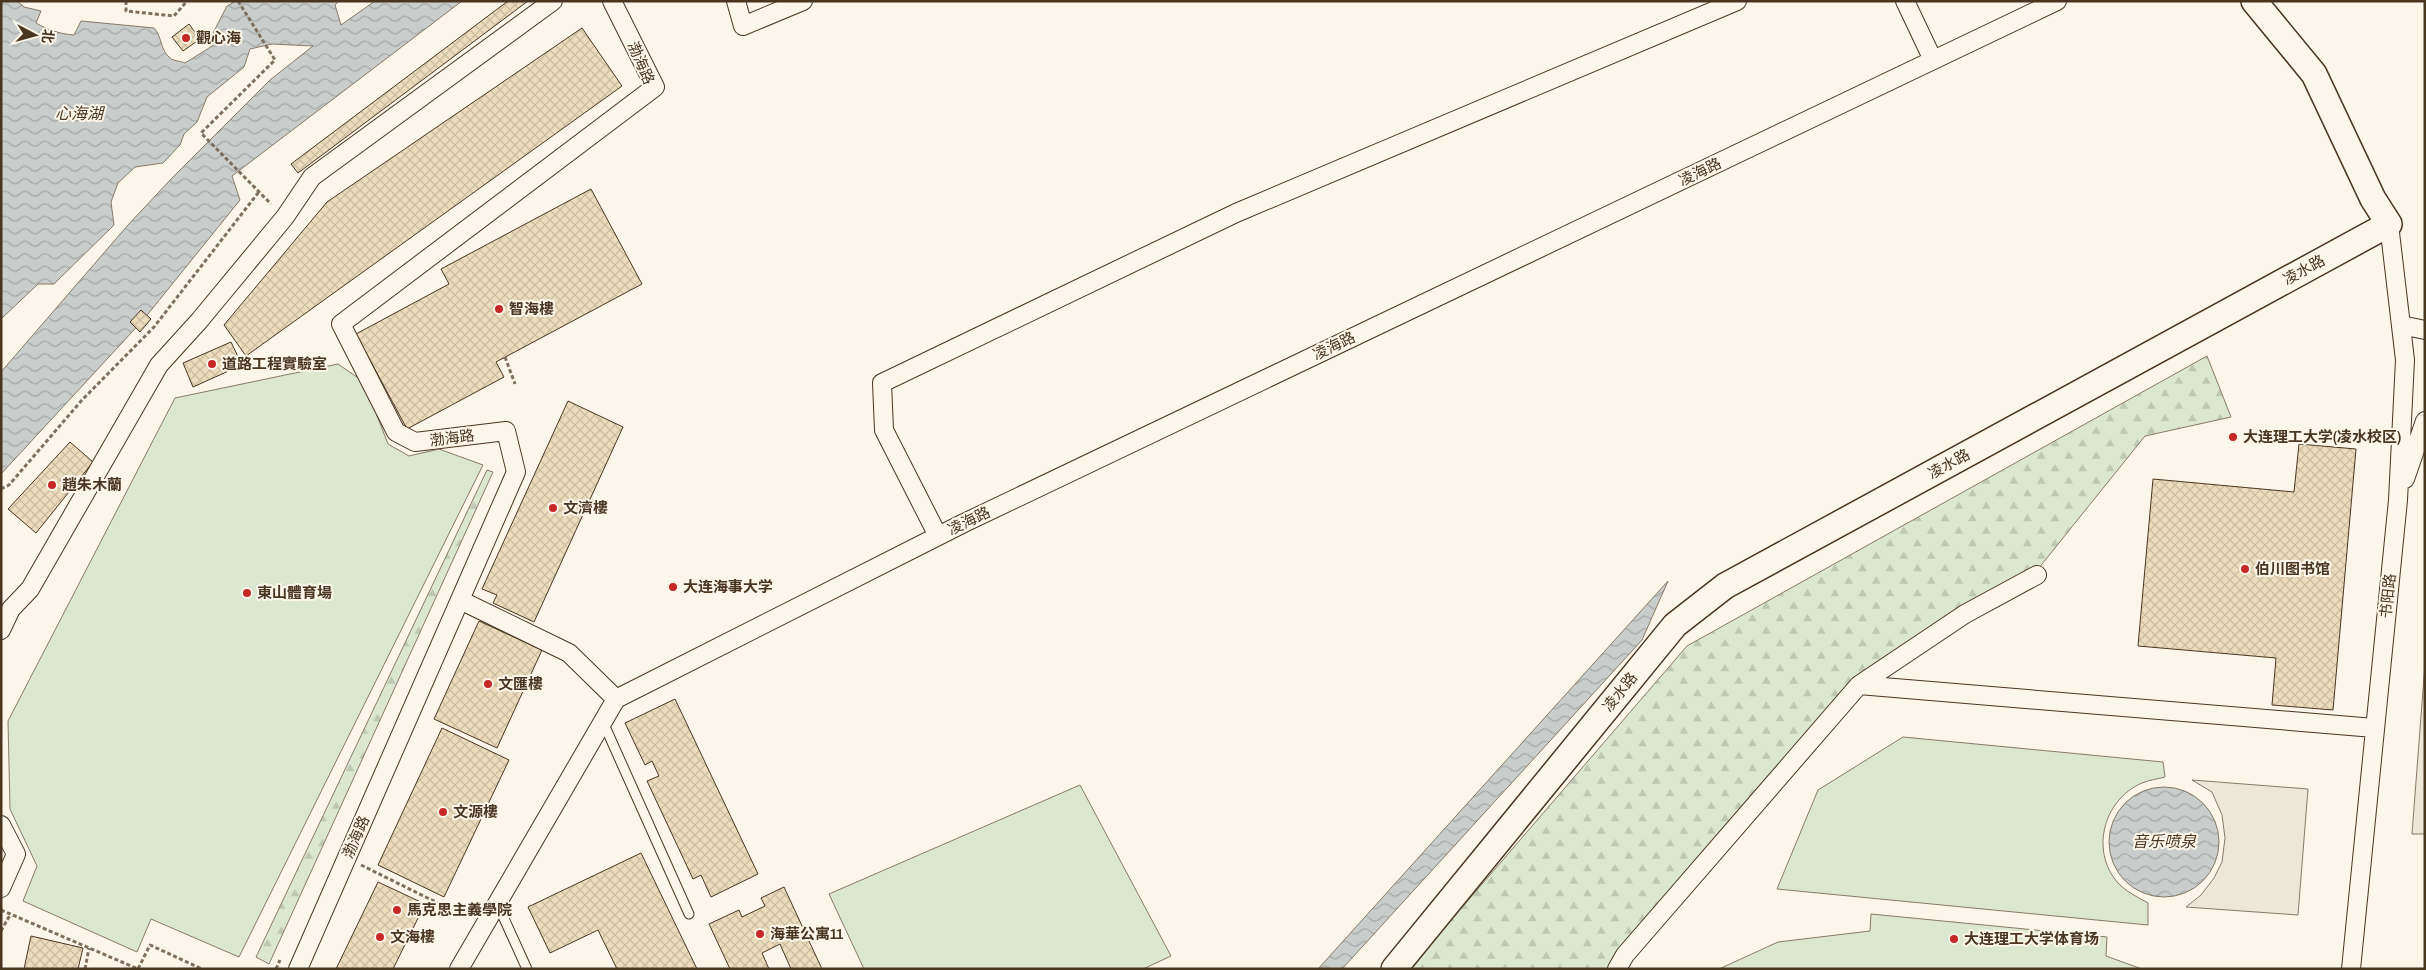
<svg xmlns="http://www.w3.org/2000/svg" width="2426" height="970" font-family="'Archivo Narrow','Noto Sans SC',sans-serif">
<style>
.grass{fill:#dce7d0;stroke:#887966}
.forest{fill:url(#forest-firs);stroke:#887966}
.parking{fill:#ede7d9;stroke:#887966}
.water{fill:url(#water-waves);stroke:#887966}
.building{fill:url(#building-cross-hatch);stroke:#4a3520}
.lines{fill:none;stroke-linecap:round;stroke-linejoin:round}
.lane-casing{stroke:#4a3520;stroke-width:11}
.street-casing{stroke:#4a3520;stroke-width:20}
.secondary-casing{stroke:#4a3520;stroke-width:28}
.path{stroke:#7f6f5c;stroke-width:3;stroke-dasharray:4 2.5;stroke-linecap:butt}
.lane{stroke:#fbf6e9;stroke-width:9}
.street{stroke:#fbf6e9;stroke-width:18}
.secondary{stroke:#fbf6e9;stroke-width:25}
.poi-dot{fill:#c62828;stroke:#fbf6e9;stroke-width:2}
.labels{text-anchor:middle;stroke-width:4;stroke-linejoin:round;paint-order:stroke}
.poi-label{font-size:15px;font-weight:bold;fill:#4a3520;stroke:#fbf6e9;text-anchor:start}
.street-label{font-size:15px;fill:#4a3520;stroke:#fbf6e9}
.water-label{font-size:16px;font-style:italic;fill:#4a3520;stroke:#fbf6e9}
</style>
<defs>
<pattern id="forest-firs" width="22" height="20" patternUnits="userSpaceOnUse" patternTransform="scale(1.25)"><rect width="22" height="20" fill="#dce7d0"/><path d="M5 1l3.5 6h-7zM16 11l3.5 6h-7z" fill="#bec7b2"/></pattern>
<pattern id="water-waves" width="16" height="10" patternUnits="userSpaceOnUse" patternTransform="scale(1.25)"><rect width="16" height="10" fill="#c9cecd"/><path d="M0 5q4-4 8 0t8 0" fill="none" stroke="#a5a8a6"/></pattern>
<pattern id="building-cross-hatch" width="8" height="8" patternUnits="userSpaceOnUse" patternTransform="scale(1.25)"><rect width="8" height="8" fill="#ecdcbc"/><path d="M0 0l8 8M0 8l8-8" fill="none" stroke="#ccbda1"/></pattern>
</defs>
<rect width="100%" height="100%" fill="#fbf6e9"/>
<path class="grass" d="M338,364L364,382L388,444L409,456L439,449L483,465L239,957L151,919L137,952L23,901L37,866L10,809L8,721L175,398Z
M1903,737L2163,762L2165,777C2158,779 2149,780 2142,783C2102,800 2089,855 2121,886C2129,893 2139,898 2148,903V925L1777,889L1818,790Z
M1080,785L1171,956L1143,969H864L829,894Z
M1871,914L2107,937L2106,956L2142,969H1719L1778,942L1870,931Z"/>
<path class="forest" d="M2207,356L2231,417L2145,436L2030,579L1859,685L1617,969H1409L1687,646Z
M487,470L493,472L269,964L256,957Z"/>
<path class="parking" d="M2425,664V834H2412Z
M2192,780L2308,789L2298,915L2186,907L2201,895L2214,878L2222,862L2225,838L2222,815L2212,792Z"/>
<path class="water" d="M1,1H17L24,7L41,11L36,23C48,30 60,34 74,35L81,21L154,28C162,36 160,50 170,58C173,61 181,61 185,63L217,43L213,33L227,6L236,1H339L335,5L341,25L375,1H462L232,176L240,200L144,319L1,474V372L128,225L173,177L270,80L313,46L272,44L250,49L244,67L207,97L197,122L184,134L180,145L163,163L135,167L118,183L111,202L114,225L54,284H38L1,319Z
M1668,581L1642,640L1342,969H1318Z
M2109 842a55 55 0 1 1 110 0a55 55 0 1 1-110 0Z"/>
<path class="building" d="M508,1H528L298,173L291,164Z
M189,24L200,39L183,51L172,37Z
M582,28L622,86L246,356L224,325L327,202Z
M591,189L642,284L496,362L504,377L407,429L356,334L449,284L441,269Z
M141,310L151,319L140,332L130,322Z
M231,342L242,365L193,387L183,363Z
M568,401L623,427L534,622L493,603L497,595L482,589Z
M70,442L93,462L36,533L8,509Z
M2299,444L2356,449L2333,710L2272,705L2276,658L2138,646L2153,479L2294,492Z
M479,621L542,650L497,748L434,719Z
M675,699L758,874L711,897L701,875L693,879L647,781L659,776L652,761L645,765L625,723Z
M442,728L509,760L444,897L378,865Z
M641,853L697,969H617L598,930L550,953L528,907Z
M378,882L425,904L393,969H336Z
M784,887L822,969H791L780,944L762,953L769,969H730L709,924L739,910L742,917L765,906L761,898Z
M31,936L83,948L78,969H24Z"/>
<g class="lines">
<g class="lane-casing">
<path id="lane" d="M603,722L689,914
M497,903L527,969"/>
</g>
<g class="street-casing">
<path id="street" d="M736,1L743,26L803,1
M1905,1L1933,60
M2401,325L2425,330
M2405,479L2425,421
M938,536L884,430L882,383L1236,213L1737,1
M460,600L569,653L616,699
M1,630L11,609L30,589L159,365L199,321L285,217L312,177L553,1
M1859,685L1965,614L2037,575
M616,699L964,523L2057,1
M1,825L16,854L1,888
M298,969L516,472L506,431L415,442L396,432L341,324L655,87L612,1
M459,969L616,699
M1617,969L1625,955L1859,685L2374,728
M2351,969L2398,500L2405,360L2389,224"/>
</g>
<g class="secondary-casing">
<path id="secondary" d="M1394,969L1675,625L1725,586L2389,224L2373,199L2314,74L2254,1"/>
</g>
<path class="path" d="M126,1V11L174,16L187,1
M238,1L275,60L201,133L271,204
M505,357L515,384
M1,489L9,485L82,400L154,327L258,193
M361,865L462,915
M1,910L138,969L150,945L202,969
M1,931L10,915
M85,969L89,948
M276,969L280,960"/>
<use href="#lane" class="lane"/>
<use href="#street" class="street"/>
<use href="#secondary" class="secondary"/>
</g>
<g class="poi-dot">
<circle cx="186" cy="38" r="5"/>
<circle cx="499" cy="309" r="5"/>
<circle cx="212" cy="364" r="5"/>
<circle cx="2233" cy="437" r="5"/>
<circle cx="52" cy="485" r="5"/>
<circle cx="553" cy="508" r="5"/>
<circle cx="2245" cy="569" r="5"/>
<circle cx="673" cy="587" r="5"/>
<circle cx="247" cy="593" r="5"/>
<circle cx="488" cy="684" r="5"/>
<circle cx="443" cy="812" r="5"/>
<circle cx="397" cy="910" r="5"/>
<circle cx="760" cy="934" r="5"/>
<circle cx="380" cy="937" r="5"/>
<circle cx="1954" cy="939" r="5"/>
</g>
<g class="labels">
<g class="poi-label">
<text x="196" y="43">觀心海</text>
<text x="509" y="314">智海樓</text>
<text x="222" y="369">道路工程實驗室</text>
<text x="2243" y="442">大连理工大学(凌水校区)</text>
<text x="62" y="490">趙朱木蘭</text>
<text x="563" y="513">文濟樓</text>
<text x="2255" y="574">伯川图书馆</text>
<text x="683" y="592">大连海事大学</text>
<text x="257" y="598">東山體育場</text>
<text x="498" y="689">文匯樓</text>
<text x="453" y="817">文源樓</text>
<text x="407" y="915">馬克思主義學院</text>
<text x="770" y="939">海華公寓11</text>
<text x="390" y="942">文海樓</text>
<text x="1964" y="944">大连理工大学体育场</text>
</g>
<g class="street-label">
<text transform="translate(641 63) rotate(67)" y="5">渤海路</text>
<text transform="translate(1700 172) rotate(-26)" y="5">凌海路</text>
<text transform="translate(2304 270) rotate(-29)" y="5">凌水路</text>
<text transform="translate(1334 346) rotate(-26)" y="5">凌海路</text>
<text transform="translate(452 438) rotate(-7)" y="5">渤海路</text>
<text transform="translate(1949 464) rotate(-29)" y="5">凌水路</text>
<text transform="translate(969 521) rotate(-26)" y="5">凌海路</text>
<text transform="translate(2388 596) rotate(-84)" y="5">书阳路</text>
<text transform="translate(1620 692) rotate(-51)" y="5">凌水路</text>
<text transform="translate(356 837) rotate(-66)" y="5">渤海路</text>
</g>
<g class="water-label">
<text x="79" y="119">心海湖</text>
<text x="2164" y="847">音乐喷泉</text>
</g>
</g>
<rect width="2426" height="970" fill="none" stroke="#4a3520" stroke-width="5"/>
<g transform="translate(35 35) rotate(96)" stroke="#fbf6e9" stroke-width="4" paint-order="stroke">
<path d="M0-4L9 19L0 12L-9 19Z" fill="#4a3520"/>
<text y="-8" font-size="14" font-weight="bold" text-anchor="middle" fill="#4a3520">北</text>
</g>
</svg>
